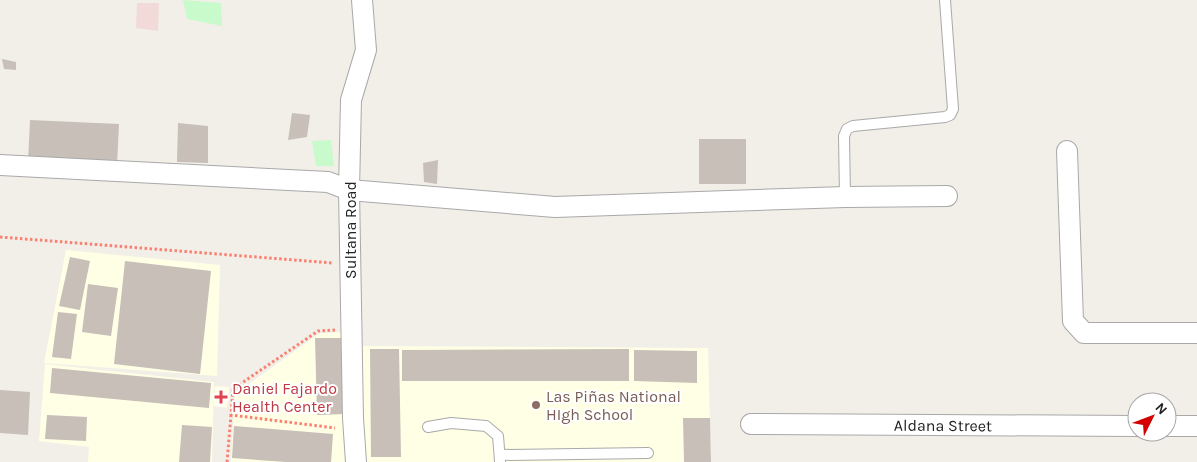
<svg xmlns="http://www.w3.org/2000/svg" width="1197" height="462" font-family="Karla,sans-serif">
<style>
.commercial{fill:#f2dad9}
.education{fill:#ffffe5}
.park{fill:#c8facc}
.building{fill:#c7bfb8}
.lines{fill:none;stroke-linecap:round;stroke-linejoin:round}
.service-casing{stroke:#a9a9a9;stroke-width:12}
.minor-casing{stroke:#a9a9a9;stroke-width:22}
.path{stroke:#fa8072;stroke-width:3;stroke-dasharray:2.5 2.5;stroke-linecap:butt}
.service{stroke:#fff;stroke-width:10}
.minor{stroke:#fff;stroke-width:20}
.health-dot{fill:#e0444e;stroke:#fff;stroke-width:2}
.education-dot{fill:#8d6e63;stroke:#fff;stroke-width:2}
.labels{text-anchor:middle;stroke-width:4;stroke-linejoin:round;paint-order:stroke}
.street-label{font-size:16px;fill:#222;stroke:#fff}
.health-label{font-size:16px;fill:#be3a42;stroke:#fff;text-anchor:start}
.education-label{font-size:16px;fill:#785e54;stroke:#fff;text-anchor:start}
</style>
<rect width="100%" height="100%" fill="#f2efe9"/>
<path class="commercial" d="M137,3H159L158,31L136,28Z"/>
<path class="education" d="M66,250L220,265L217,376L44,363Z
M347,332L352,462H231L235,394L320,333Z
M360,346L708,348L711,462H365Z
M45,364L214,382L212,462H88L89,447L39,441Z
M215,386L229,387L227,408L214,406Z"/>
<path class="park" d="M183,0L221,3L222,26L187,19Z
M331,140L334,166H316L312,141Z"/>
<path class="building" d="M2,59L16,62V70L4,69Z
M292,113L310,115L307,137L288,140Z
M30,120L119,124L117,166L28,161Z
M178,123L208,126V163L177,162Z
M699,139H746V184H699Z
M438,160L437,184L424,182L423,163Z
M70,257L90,261L80,310L59,306Z
M125,261L211,271L200,374L114,364Z
M88,284L118,288L111,336L82,332Z
M58,312L77,314L71,359L52,357Z
M315,338H343L345,414L317,415Z
M370,349H399L401,457H371Z
M629,349V381H402V350Z
M634,350L697,351V383L634,381Z
M52,368L211,383L209,408L50,393Z
M0,390L30,392L28,435L0,433Z
M47,415L87,417L86,441L45,439Z
M683,418H710L711,462H684Z
M182,425L212,427L210,462H179Z
M234,426L333,434L331,462H286L232,458Z"/>
<g class="lines">
<g class="service-casing">
<path id="service" d="M845,197L844,136L847,129L853,126L945,117L950,115L953,109L945,0
M428,427L451,423L486,426L498,436L500,461
M500,455L648,453"/>
</g>
<g class="minor-casing">
<g id="minor">
<path d="M1067,151L1073,321L1084,333H1197"/>
<path d="M0,165L328,182L349,190L555,207L845,197L947,196"/>
<path id="s1" d="M751,424L1137,426"/>
<path d="M1167,426H1197"/>
<path d="M356,462L353,418L349,190L351,100L366,50L362,0"/>
</g>
</g>
<path class="path" d="M0,237L333,263
M335,330L318,331L233,389L231,415L335,428
M227,462L231,415"/>
<use href="#service" class="service"/>
<use href="#minor" class="minor"/>
</g>
<path class="health-dot" d="M218.5 389.5h5v5h5v5h-5v5h-5v-5h-5v-5h5z"/>
<circle class="education-dot" cx="536" cy="405" r="5"/>
<g class="labels">
<g class="street-label">
<text transform="translate(350 230) rotate(-90)" y="6">Sultana Road</text>
<text dy="6" stroke="none"><textPath href="#s1" startOffset="192">Aldana Street</textPath></text>
</g>
<g class="health-label">
<text x="232" y="394">Daniel Fajardo<tspan x="232" dy="18">Health Center</tspan></text>
</g>
<g class="education-label">
<text x="546" y="402">Las Piñas National<tspan x="546" dy="18">HIgh School</tspan></text>
</g>
</g>
<g transform="translate(1152 417) rotate(48)"><circle r="24" fill="#ffffff" stroke="#a7a7a7"/>
<path d="M0-4L9 19L0 12L-9 19Z" fill="#d40000"/>
<text y="-8" font-size="14" font-weight="bold" text-anchor="middle" fill="#222222">N</text>
</g>
</svg>
